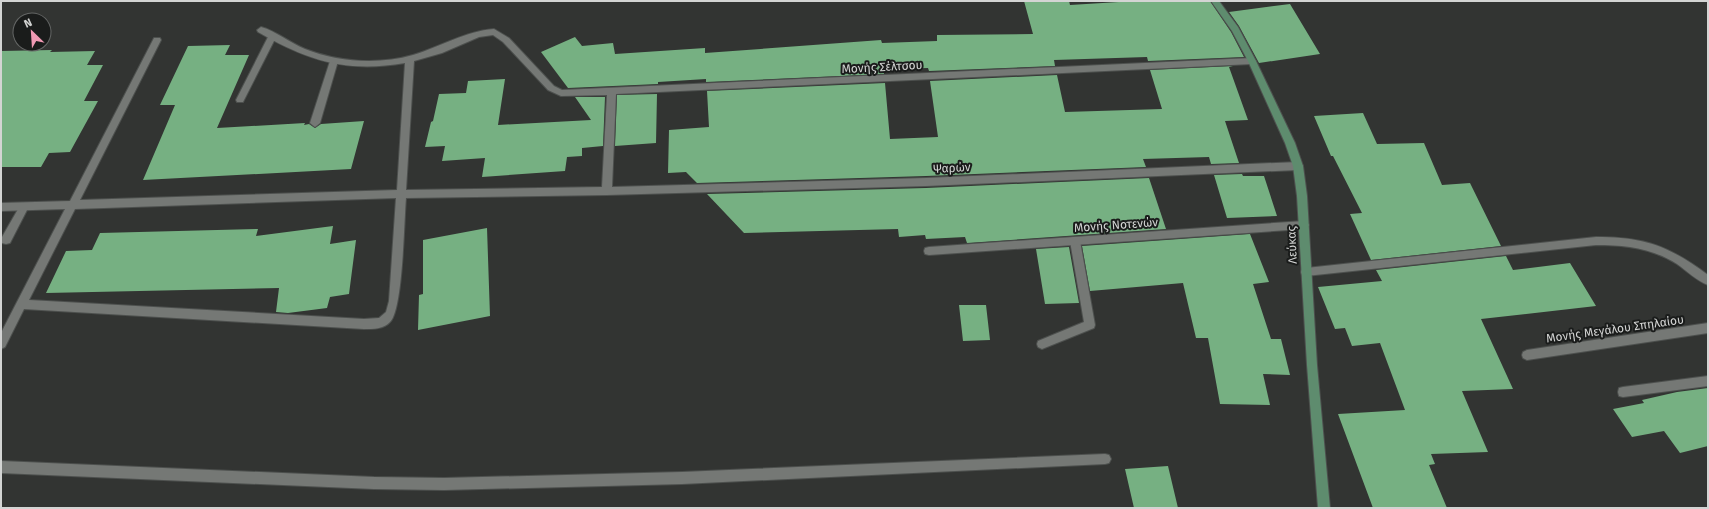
<svg xmlns="http://www.w3.org/2000/svg" width="1709" height="509" font-family="'Fira Sans',sans-serif">
<style>
.building{fill:#76b082}
.lines{fill:none;stroke-linecap:round;stroke-linejoin:round}
.service-casing{stroke:#4d504e;stroke-width:2}
.minor-casing{stroke:#4d504e;stroke-width:2}
.secondary-casing{stroke:#4d504e;stroke-width:2}
.service{fill:#757875;fill-rule:evenodd}
.minor{fill:#757875;fill-rule:evenodd}
.secondary{fill:#5e8c6e;fill-rule:evenodd}
.labels{text-anchor:middle;stroke-width:4;stroke-linejoin:round;paint-order:stroke}
.street-label{font-size:12px;fill:#d3d4d3;stroke:#1a1c1b}
</style>
<rect width="100%" height="100%" fill="#323432"/>
<path class="building" d="M1024,1H1069L1070,5L1135,1H1210L1231,32L1244,57L1148,61L1147,57L1054,60L1055,66L929,71L928,68L883,69L884,74L706,82V79L658,82V84L568,88L541,52L575,37L582,46L613,43L615,54L705,48V53L881,40L882,43L937,41V35L1033,34Z
M1290,4L1320,54L1259,63L1239,26L1229,12Z
M230,45L225,55H249L217,128L305,123L304,125L309,124L315,128L321,124L364,121L351,169L143,180L175,105H160L188,46Z
M52,50L50,52L95,51L87,65H103L84,101H98L70,152L49,153L41,167H1V51Z
M1233,66L1229,67L1248,120L1225,121L1239,163L1211,164L1209,157L1143,159L1146,167L926,176L697,183L686,172L668,173L669,130L709,127L707,91L885,83L890,139L938,137L930,81L1057,75L1065,112L1162,109L1150,70Z
M505,79L498,125L591,120L575,97H605L603,146L582,148V156L567,157L565,171L482,177L485,158L442,161L445,146L425,147L431,122L433,121L439,94L466,93L468,81Z
M657,94L656,143L615,146L617,95Z
M1363,113L1377,144L1424,143L1442,185L1470,183L1501,246L1371,260L1350,214L1362,213L1333,156H1331L1314,116Z
M1242,174L1243,176H1264L1277,216L1227,218L1214,175Z
M1149,178L1166,229L967,243L965,237L926,239L925,235L899,237L898,229L744,233L707,194L926,188Z
M333,226L330,244L356,240L349,294L330,297L327,308L288,313L276,312L279,288L46,293L66,251L92,250L100,233L258,229L256,236Z
M487,228L490,316L418,330L419,295L423,294V240Z
M1250,234L1269,282L1253,284L1271,339H1281L1290,375L1263,374L1270,405L1220,404L1208,338H1196L1183,283L1090,291L1082,246Z
M1069,247L1079,303L1045,304L1036,249Z
M1506,256L1513,270L1570,263L1596,306L1481,319L1513,389L1462,391L1488,452L1431,454L1435,464L1429,465L1447,508H1373L1338,414L1405,410L1380,343L1352,346L1345,328L1335,329L1318,287L1382,281L1376,270Z
M959,305H986L990,340L963,341Z
M1708,388V446L1680,453L1664,431L1632,437L1613,409L1644,403L1642,400L1677,392Z
M1168,466L1178,508H1134L1125,469Z"/>
<g class="lines">
<g class="service-casing">
<path id="service" d="M272,34L276,37L244,100L243,102H237L236,100L268,37Z
M334,58L338,61L320,123L315,127L310,123L330,61Z
M24,203L27,204L29,207L27,210L10,243L6,244L2,243L1,240L2,237L21,204Z
M1075,237L1079,238L1080,241L1095,325L1094,328L1042,349L1038,347L1037,344L1038,341L1084,322L1070,241L1071,238Z
M1708,376V386L1623,397L1619,396L1618,392L1619,388L1623,387Z"/>
</g>
<g class="minor-casing">
<path id="minor" d="M261,27C276,31 290,43 305,49C338,62 378,65 413,55C440,47 466,31 494,29L509,38L554,86L562,90L1252,58L1256,61L1252,64L616,94L612,187L926,178L1298,162L1301,163L1303,166L1301,169L1298,170L926,186L607,195L406,198C404,220 403,310 390,322C384,329 373,329 364,329L24,309L5,347L1,349V333L65,209L1,211V203L70,201L154,38H160L161,40L80,200L397,190L405,63C347,73 308,61 258,32L257,30ZM493,35L503,42L548,90L561,96L607,95L602,187L406,190L414,61L442,53L479,37ZM396,198L389,301L386,312L379,318L364,319L29,300L75,209Z
M1304,221L1307,222L1309,225L1307,228L1304,229L929,255L925,254L924,251L925,248L929,247Z
M1596,237C1645,237 1669,246 1708,275V285C1697,281 1687,271 1677,264C1652,248 1625,245 1596,245L1306,276L1302,275L1301,272L1302,269L1306,268Z
M1708,323V333L1527,360L1523,358L1522,355L1523,352L1527,350Z
M1105,454L1109,455L1111,459L1109,463L1105,464L682,484L444,490L374,489L1,473V461L374,477L444,478L682,472Z"/>
</g>
<g class="secondary-casing">
<path id="secondary" d="M1211,1H1219L1238,27L1256,61L1295,143L1303,166L1307,196L1317,365L1330,508H1318L1307,365L1297,196L1293,166L1285,143L1248,61L1232,31Z"/>
</g>
<use href="#service" class="service"/>
<use href="#minor" class="minor"/>
<use href="#secondary" class="secondary"/>
</g>
<g class="labels">
<g class="street-label">
<text transform="translate(882 67) rotate(-3)" y="4">Μονής Σέλτσου</text>
<text transform="translate(952 168) rotate(-3)" y="4">Ψαρών</text>
<text transform="translate(1116 225) rotate(-4)" y="4">Μονής Νοτενών</text>
<text transform="translate(1292 245) rotate(-92)" y="4">Λεύκας</text>
<text transform="translate(1615 329) rotate(-8)" y="4">Μονής Μεγάλου Σπηλαίου</text>
</g>
</g>
<rect width="1709" height="509" fill="none" stroke="#d3d4d3" stroke-width="4"/>
<g transform="translate(32 32) rotate(335)"><circle r="19" fill="#1a1c1b" stroke="#646665"/>
<path d="M0-3L7 15L0 10L-7 15Z" fill="#f09ab4"/>
<text y="-6" font-size="11" font-weight="bold" text-anchor="middle" fill="#d3d4d3">N</text>
</g>
</svg>
